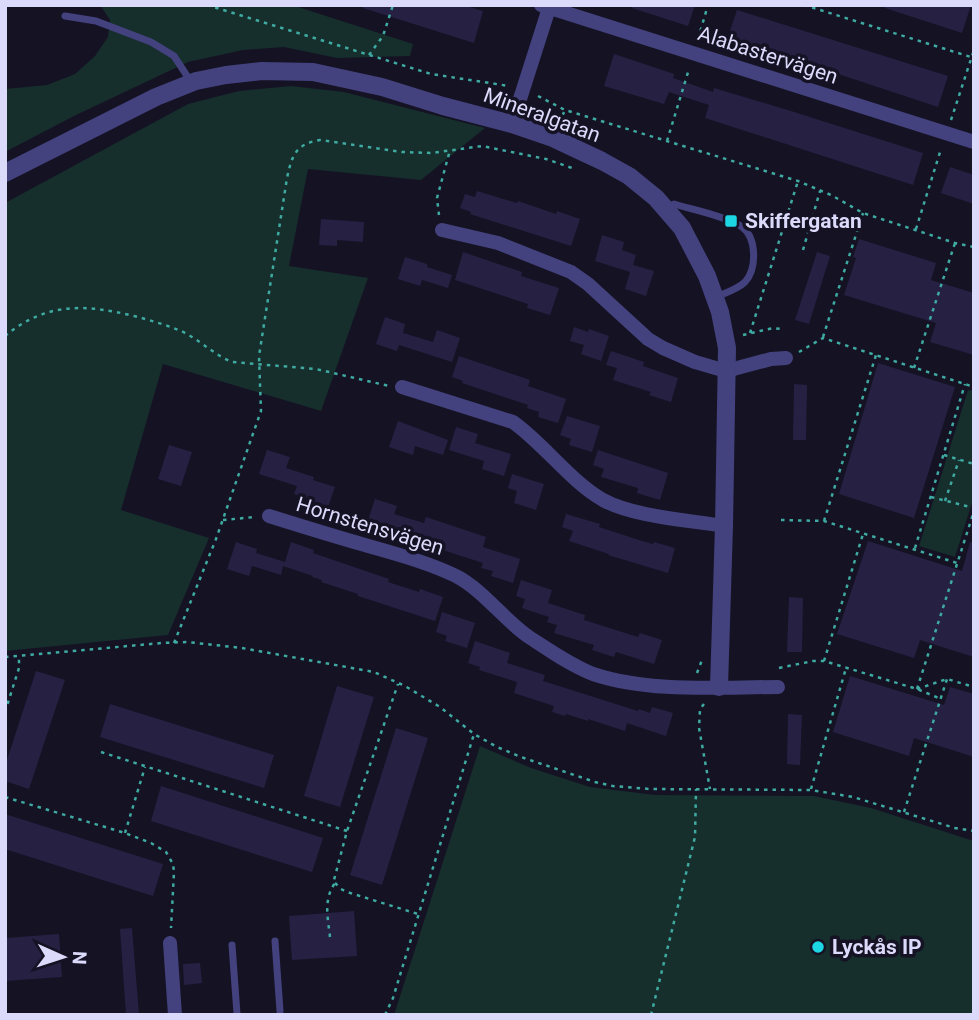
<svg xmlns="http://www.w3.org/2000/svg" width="979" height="1020" font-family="Roboto,sans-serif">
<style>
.green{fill:#162e2c}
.building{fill:#262043}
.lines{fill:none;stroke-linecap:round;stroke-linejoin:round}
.path{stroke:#3eaaa1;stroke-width:2.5;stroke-dasharray:3.5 5;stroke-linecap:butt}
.service{stroke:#43427e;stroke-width:7}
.minor{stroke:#43427e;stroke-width:14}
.tertiary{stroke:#43427e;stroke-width:18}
.poi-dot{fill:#1cd6e4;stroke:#151224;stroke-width:2.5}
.labels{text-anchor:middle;stroke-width:7;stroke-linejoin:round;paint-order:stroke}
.street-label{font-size:21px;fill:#dcdafb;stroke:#151224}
.poi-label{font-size:21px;font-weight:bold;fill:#dcdafb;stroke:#151224;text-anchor:start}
</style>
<rect width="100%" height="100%" fill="#151224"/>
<path class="green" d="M100,5H292L413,44L410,56L337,58L284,47L243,50L188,62L74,116L5,152V89L47,85L75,74L95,56L108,37L110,20Z
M291,86L344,92L485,128L421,180L308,169L289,266L368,278L321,411L163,364L121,510L209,538L168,635L5,651V203L188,104L239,91Z
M968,390L974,391V503H972L955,557L919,546Z
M480,746L531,768L590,787L655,795L814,796L871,808L974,841V1015H394Z"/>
<path class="building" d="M364,5H463L483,11L474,43L363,8Z
M632,5H695L688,26L632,8Z
M885,5H971L962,33L885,8Z
M737,10L948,76L938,107L805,63L727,40Z
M614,54L674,74L673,78L713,92L714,88L791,111L923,153L913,185L705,118L709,105L669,92L664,104L604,86Z
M950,167L974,175V204L941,193Z
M477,191L517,203L518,201L556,214L557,211L580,219L571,246L470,214L471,212L460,208L465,194L475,197Z
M321,219L364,222L363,242L337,240V246L319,245Z
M602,235L624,242L622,250L636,255L633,265L654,271L646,296L625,289L630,272L595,261Z
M859,239L936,263L931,280L974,293V355L930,342L936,323L844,295L856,258L853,257Z
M463,252L522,272L521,276L559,288L550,315L527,308L528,304L455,280Z
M817,252L830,256L809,324L795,320Z
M405,257L427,264V267L452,275L448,288L422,280L420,286L398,279Z
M385,317L405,324L403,333L433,342L437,330L460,338L452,362L399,345L397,351L376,344Z
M574,327L588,332L589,329L609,336L601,361L581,354L584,345L570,341Z
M611,351L644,362L643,366L678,378L671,402L649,395L651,392L613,380L617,368L606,365Z
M459,356L530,380L528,386L566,399L558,423L538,417L539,412L527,408L528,405L462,383L463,381L452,377Z
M878,363L955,387L914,518L839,494Z
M794,384L807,385L806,440H793Z
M567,416L600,426L592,452L569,445L571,439L560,435Z
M398,421L448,440L443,455L415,446L413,455L389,447Z
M456,427L478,434L475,443L511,454L504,476L482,469L484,461L449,450Z
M169,445L192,452L181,486L158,479Z
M267,450L290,457L286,468L314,477L313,480L335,487L327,510L305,503L307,498L294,494L297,486L259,474Z
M598,450L668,473L660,500L637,493L638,488L601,477L604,469L593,465Z
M512,474L544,484L536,510L514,503L517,491L508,488Z
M375,499L397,506L394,514L424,523L426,517L486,537L483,547L520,559L513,583L491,576L493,571L481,568L483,563L418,542L420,537L390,528L388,533L366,526Z
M566,514L600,524L599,527L642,541L653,544L654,542L675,548L668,573L608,555L609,554L569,541L573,531L562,527Z
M868,541L962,571L970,542L974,543V657L920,640L914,658L837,634Z
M236,542L257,549L256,553L285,562L291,542L314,550L313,553L389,579L388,582L419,592L420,589L443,597L435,621L358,596V594L321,582L322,580L312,577L313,576L283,566L281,575L252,566L249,576L227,569Z
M521,580L552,590L548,603L585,615L584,620L638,637L640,633L662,640L654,664L616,652L614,657L592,650L594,645L554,633L557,625L547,622L549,617L522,608L525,599L516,596Z
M789,597L803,598L802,652H787Z
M442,612L475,623L467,648L445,641L447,636L436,632Z
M475,641L510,653L507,663L545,675L543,681L638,711L639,709L650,713L652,707L673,713L666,736L627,723L625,731L588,719V721L566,714L565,716L552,712L554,706L514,693L517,682L479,670L480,667L468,663Z
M36,671L65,680L29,789L5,781V766Z
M850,676L944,705L950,687L974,694V757L914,738L909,756L833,732Z
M337,686L374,697L340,807L304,796Z
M110,704L274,755L264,788L100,737Z
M788,714L802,715L800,765L787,764Z
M396,728L428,738L382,885L350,875Z
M161,786L323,838L312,872L151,821Z
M5,814L163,864L153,896L5,849Z
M354,911L357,956L292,960L289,916Z
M132,928L139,1015H126L120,929Z
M59,934L62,977L5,981V938Z
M200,963L202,983L184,985L183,964Z"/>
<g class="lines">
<path class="path" d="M207,5L431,74L509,86
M804,5L974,58
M698,39L708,5
M369,55L383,36L393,5
M538,96L565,110L798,181L831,195L863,213L955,243L974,247
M951,120L974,50
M559,123L565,110
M667,141L689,69
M439,215L437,198L450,150
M770,219L784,223
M916,229L941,149
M803,250L820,191
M750,333L798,181
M743,335L773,328L781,329
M5,336C46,302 85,304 134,316C150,320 166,325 181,331C199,339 214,355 232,362L316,369L389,386
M823,337L863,213
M799,352L823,338L974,387
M914,368L955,243
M944,455L974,464
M931,497L974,508
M945,501L959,460
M223,520L255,517
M781,520L824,521L957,563
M824,521L876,355
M915,548L965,384
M174,643L216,539L261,411L259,356L287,178C292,156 295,144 320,140L402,152L432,153L482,146L546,159L575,169
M5,657L162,643L187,642L242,648L374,672L405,686L440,707L474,734L497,747L521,757L595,782L613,786L650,789L811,790L853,797L955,828L974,831
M824,661L863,534
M779,668L813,661H824L917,689L941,699
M697,673L702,660
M917,689L974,511
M917,689L947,679L974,687
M704,704L700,709L699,728L710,789
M5,712L19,668V656
M101,752L347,831
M811,789L846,668
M5,797L125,833L151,843L166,852L173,864L174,872L171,928
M904,812L947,679
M125,833L145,767
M335,883L341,889L347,892L418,914
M330,937C328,918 323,900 335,883L334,880L347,831L398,684
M385,1015L393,998L474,734
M651,1015L695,837L696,789"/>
<path class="service" d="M65,16L96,21L151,42L174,56L191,82
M668,209L674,204C690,209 729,217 742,227C757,238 757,269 745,282C738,289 725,293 716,297
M275,941L280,1011
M232,945L237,1014"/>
<path class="minor" d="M541,5L974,142
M512,124L550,5
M442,230L498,243L571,272L588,284L648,339L663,348L695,362L726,371L771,359L786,358
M402,387L513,422C545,445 569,480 603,500C634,517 689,520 724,526
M269,516C301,526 333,536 365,545C396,554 427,562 456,576C483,590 503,619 529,637C549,650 570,665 593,674C650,693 719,687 778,687
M170,943L175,1015"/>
<path class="tertiary" d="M5,173L156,97L196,81L226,75L262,71L313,72L382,87L443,106L512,124L553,138L602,161L629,176L656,198L682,228L707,276L720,312L727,348L724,526L719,687"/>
</g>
<g class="poi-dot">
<rect x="724" y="214" width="14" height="14" rx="3.5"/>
<circle cx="818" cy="947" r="7"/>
</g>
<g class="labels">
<g class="street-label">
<text transform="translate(768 55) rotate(18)" y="7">Alabastervägen</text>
<text transform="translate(542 115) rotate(20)" y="7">Mineralgatan</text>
<text transform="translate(370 526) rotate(17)" y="7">Hornstensvägen</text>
</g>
<g class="poi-label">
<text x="745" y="228">Skiffergatan</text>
<text x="832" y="954">Lyckås IP</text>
</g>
</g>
<rect width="979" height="1020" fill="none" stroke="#dcdafb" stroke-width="14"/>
<g transform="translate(63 957) rotate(93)" stroke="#151224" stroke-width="5" paint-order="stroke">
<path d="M0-5L12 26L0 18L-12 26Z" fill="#dcdafb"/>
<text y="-10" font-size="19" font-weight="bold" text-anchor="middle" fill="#dcdafb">N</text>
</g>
</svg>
